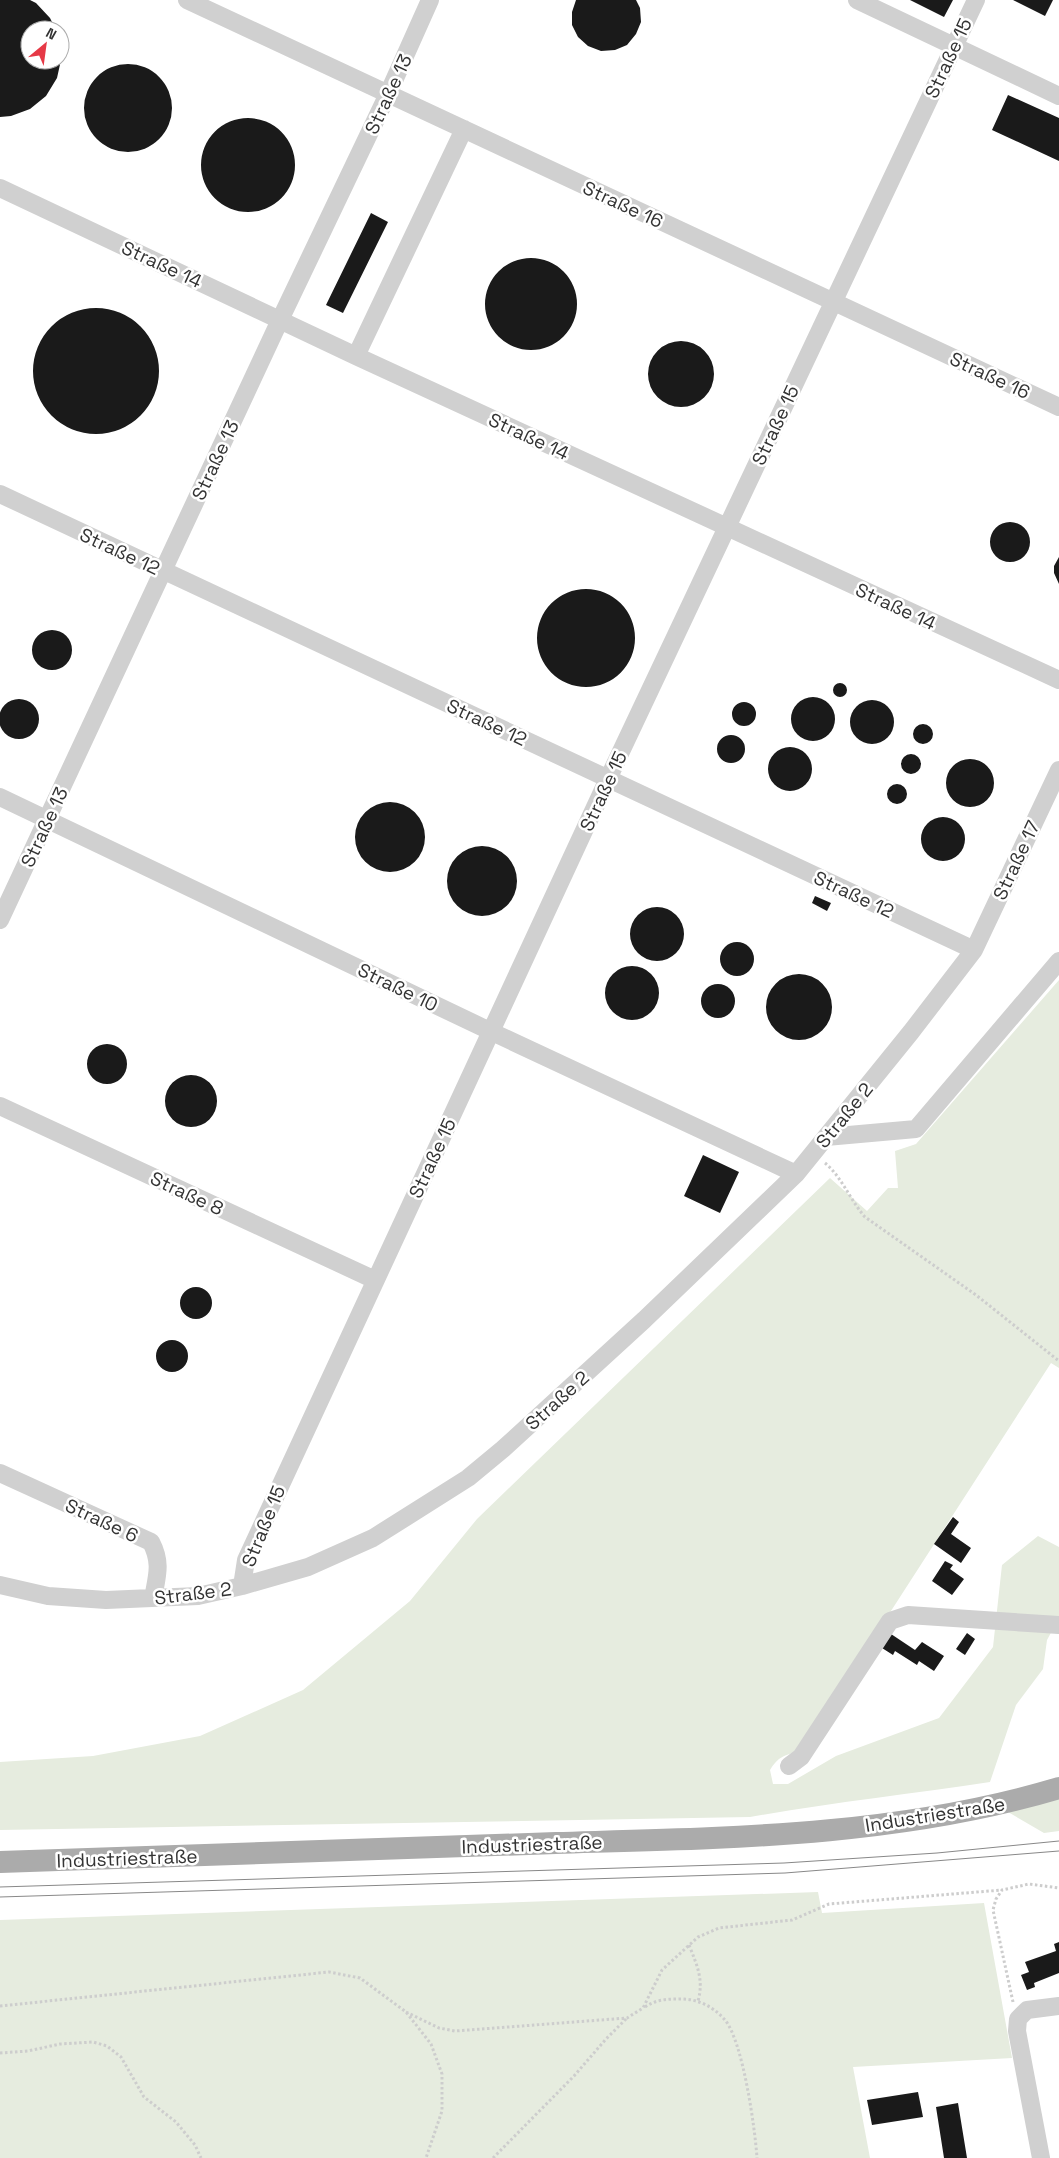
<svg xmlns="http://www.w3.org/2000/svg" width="1059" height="2158" font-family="'Space Grotesk',sans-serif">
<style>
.green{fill:#e6ecdf}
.building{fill:#1a1a1a}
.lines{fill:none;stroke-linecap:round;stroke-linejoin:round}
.path{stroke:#cdcdcd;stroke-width:3;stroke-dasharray:2.5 2.5;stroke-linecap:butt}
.minor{stroke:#d0d0d0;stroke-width:18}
.major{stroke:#ababab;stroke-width:22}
.tram{stroke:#888;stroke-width:1}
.labels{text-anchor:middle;stroke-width:5;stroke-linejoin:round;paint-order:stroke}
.street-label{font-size:19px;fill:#333;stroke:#fff}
</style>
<rect width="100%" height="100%" fill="#fff"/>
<path class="green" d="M1059,980V1368L1051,1363L800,1752C785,1754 778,1757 770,1770L773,1784H788L836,1756L939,1718L993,1647L1002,1565L1038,1536L1059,1547V1618L1047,1640L1043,1669L1016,1705L990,1782C910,1794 829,1803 750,1817L0,1830V1762L93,1756L200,1736L303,1690L410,1601L477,1519L830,1178L867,1211L888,1188H898L895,1151L916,1144Z
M1059,1798V1831L1044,1833L1008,1812Z
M818,1892L822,1913L984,1903L1012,2058L853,2067L870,2158H0V1920Z"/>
<path class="building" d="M0,0H30L36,3L50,18L56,30H30V60H61L57,78L46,96L30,109L11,116L0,117Z
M576,0H636L640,8L641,22L636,34L627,45L615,50L601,51L588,46L578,37L572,25V12Z
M910,0H953L944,17Z
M1013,0H1053L1045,16Z
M84 108a44 44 0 1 1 88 0a44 44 0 1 1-88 0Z
M1008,95L1059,118V161L992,130Z
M201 165a47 47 0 1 1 94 0a47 47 0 1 1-94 0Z
M371,213L388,222L343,313L326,305Z
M485 304a46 46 0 1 1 92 0a46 46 0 1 1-92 0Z
M33 371a63 63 0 1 1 126 0a63 63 0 1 1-126 0Z
M648 374a33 33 0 1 1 66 0a33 33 0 1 1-66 0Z
M990 542a20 20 0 1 1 40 0a20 20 0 1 1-40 0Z
M1059,557V584L1054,573V566Z
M537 638a49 49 0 1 1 98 0a49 49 0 1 1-98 0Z
M32 650a20 20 0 1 1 40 0a20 20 0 1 1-40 0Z
M833 690a7 7 0 1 1 14 0a7 7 0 1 1-14 0Z
M791 719a22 22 0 1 1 44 0a22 22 0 1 1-44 0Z
M-1 719a20 20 0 1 1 40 0a20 20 0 1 1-40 0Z
M850 722a22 22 0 1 1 44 0a22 22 0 1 1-44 0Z
M732 714a12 12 0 1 1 24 0a12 12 0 1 1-24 0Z
M913 734a10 10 0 1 1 20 0a10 10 0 1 1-20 0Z
M717 749a14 14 0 1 1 28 0a14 14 0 1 1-28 0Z
M768 769a22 22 0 1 1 44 0a22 22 0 1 1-44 0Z
M901 764a10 10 0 1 1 20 0a10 10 0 1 1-20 0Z
M946 783a24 24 0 1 1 48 0a24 24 0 1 1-48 0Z
M887 794a10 10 0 1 1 20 0a10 10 0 1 1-20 0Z
M355 837a35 35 0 1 1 70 0a35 35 0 1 1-70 0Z
M921 839a22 22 0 1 1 44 0a22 22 0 1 1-44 0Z
M447 881a35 35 0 1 1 70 0a35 35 0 1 1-70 0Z
M815,896L831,903L827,911L812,903Z
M630 934a27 27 0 1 1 54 0a27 27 0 1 1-54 0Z
M720 959a17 17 0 1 1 34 0a17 17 0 1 1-34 0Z
M605 993a27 27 0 1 1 54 0a27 27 0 1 1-54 0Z
M766 1007a33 33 0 1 1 66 0a33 33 0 1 1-66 0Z
M701 1001a17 17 0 1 1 34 0a17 17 0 1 1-34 0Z
M87 1064a20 20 0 1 1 40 0a20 20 0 1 1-40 0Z
M165 1101a26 26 0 1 1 52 0a26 26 0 1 1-52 0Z
M703,1155L739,1172L720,1213L684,1196Z
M180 1303a16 16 0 1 1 32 0a16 16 0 1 1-32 0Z
M156 1356a16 16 0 1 1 32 0a16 16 0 1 1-32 0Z
M953,1517L959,1522L951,1534L971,1548L961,1563L934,1544Z
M945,1561L953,1565L950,1569L964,1579L952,1595L932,1581Z
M967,1633L975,1639L965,1655L956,1649Z
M891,1634L915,1650L922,1642L944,1656L934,1671L919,1661L917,1665L895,1651L893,1655L882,1648Z
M1059,1942V1973L1034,1983L1035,1987L1027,1990L1021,1975L1029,1972L1025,1962L1056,1951L1054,1944Z
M918,2092L923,2117L872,2125L867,2100Z
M958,2103L967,2158H944L936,2107Z"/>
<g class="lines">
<path class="path" d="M825,1163C842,1177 850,1200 865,1217L976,1295L1059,1361
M689,1945C697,1965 704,1980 698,2001
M1013,2002L993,1910L996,1899L1002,1890L1029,1884L1059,1888
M0,2006L329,1972L360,1978L406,2012L431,2044L442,2074V2111L426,2158
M645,2007C655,2000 666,1999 678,1999C696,1998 713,2006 725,2020C743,2042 755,2128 757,2158
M406,2012L439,2028L455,2031L627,2018L643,2008L662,1970L698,1937L719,1928L792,1920L829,1904L1002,1890
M0,2053L28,2051L60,2044L93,2042L107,2046L121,2057L144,2097L176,2122L195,2145L201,2158
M493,2158L574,2076L606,2039L627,2018"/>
<path class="minor" d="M187,0L1059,407
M857,0L1059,96
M0,188L356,356L1059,680
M356,356L464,129
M0,494L974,950
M0,797L492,1032L796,1174
M0,920L280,320L388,94L430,0
M0,1106L375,1280
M826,1137L916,1129L1059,961
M0,1473L151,1542C162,1563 157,1576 153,1598
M0,1585L48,1596L106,1600L198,1596L242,1586L308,1567L373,1538L468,1478L503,1449L644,1320L796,1174L911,1032L974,950L1059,770
M242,1586L246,1560L608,779L976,0
M789,1766L801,1757L890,1621L908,1615L1059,1625
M1041,2158L1017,2031L1018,2019L1027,2010L1059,2006"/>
<path class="major" d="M0,1862C185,1856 370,1850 556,1843C724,1838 896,1837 1059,1788"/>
<path class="tram" d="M0,1887L784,1863L937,1853L1059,1841
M0,1897L785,1873L1059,1851"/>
</g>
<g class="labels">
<g class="street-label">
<text transform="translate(948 58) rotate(-65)" y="7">Straße 15</text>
<text transform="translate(388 94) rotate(-65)" y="7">Straße 13</text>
<text transform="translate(623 204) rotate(25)" y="7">Straße 16</text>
<text transform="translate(162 264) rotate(25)" y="7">Straße 14</text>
<text transform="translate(990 375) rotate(25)" y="7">Straße 16</text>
<text transform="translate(775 425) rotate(-65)" y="7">Straße 15</text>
<text transform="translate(529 436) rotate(25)" y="7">Straße 14</text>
<text transform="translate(215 460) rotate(-65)" y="7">Straße 13</text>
<text transform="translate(120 551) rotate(25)" y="7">Straße 12</text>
<text transform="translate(896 606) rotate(25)" y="7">Straße 14</text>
<text transform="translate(487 722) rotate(25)" y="7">Straße 12</text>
<text transform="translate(603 791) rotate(-65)" y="7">Straße 15</text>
<text transform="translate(44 827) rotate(-65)" y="7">Straße 13</text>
<text transform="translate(1016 860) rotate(-65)" y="7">Straße 17</text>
<text transform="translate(854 894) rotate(25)" y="7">Straße 12</text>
<text transform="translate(398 987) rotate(26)" y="7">Straße 10</text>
<text transform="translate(844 1115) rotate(-51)" y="7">Straße 2</text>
<text transform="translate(432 1158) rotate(-65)" y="7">Straße 15</text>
<text transform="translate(187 1193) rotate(25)" y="7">Straße 8</text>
<text transform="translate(557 1400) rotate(-42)" y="7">Straße 2</text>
<text transform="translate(102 1520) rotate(25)" y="7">Straße 6</text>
<text transform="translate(263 1526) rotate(-68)" y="7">Straße 15</text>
<text transform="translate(193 1593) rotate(-7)" y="7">Straße 2</text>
<text transform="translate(935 1814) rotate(-9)" y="7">Industriestraße</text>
<text transform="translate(532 1844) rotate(-2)" y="7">Industriestraße</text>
<text transform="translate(127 1858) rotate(-2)" y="7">Industriestraße</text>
</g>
</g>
<g transform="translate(45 45) rotate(29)"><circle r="24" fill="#ffffff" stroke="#adadad"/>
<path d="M0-4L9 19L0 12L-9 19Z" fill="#e63946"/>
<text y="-8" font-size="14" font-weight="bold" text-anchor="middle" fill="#333333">N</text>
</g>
</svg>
